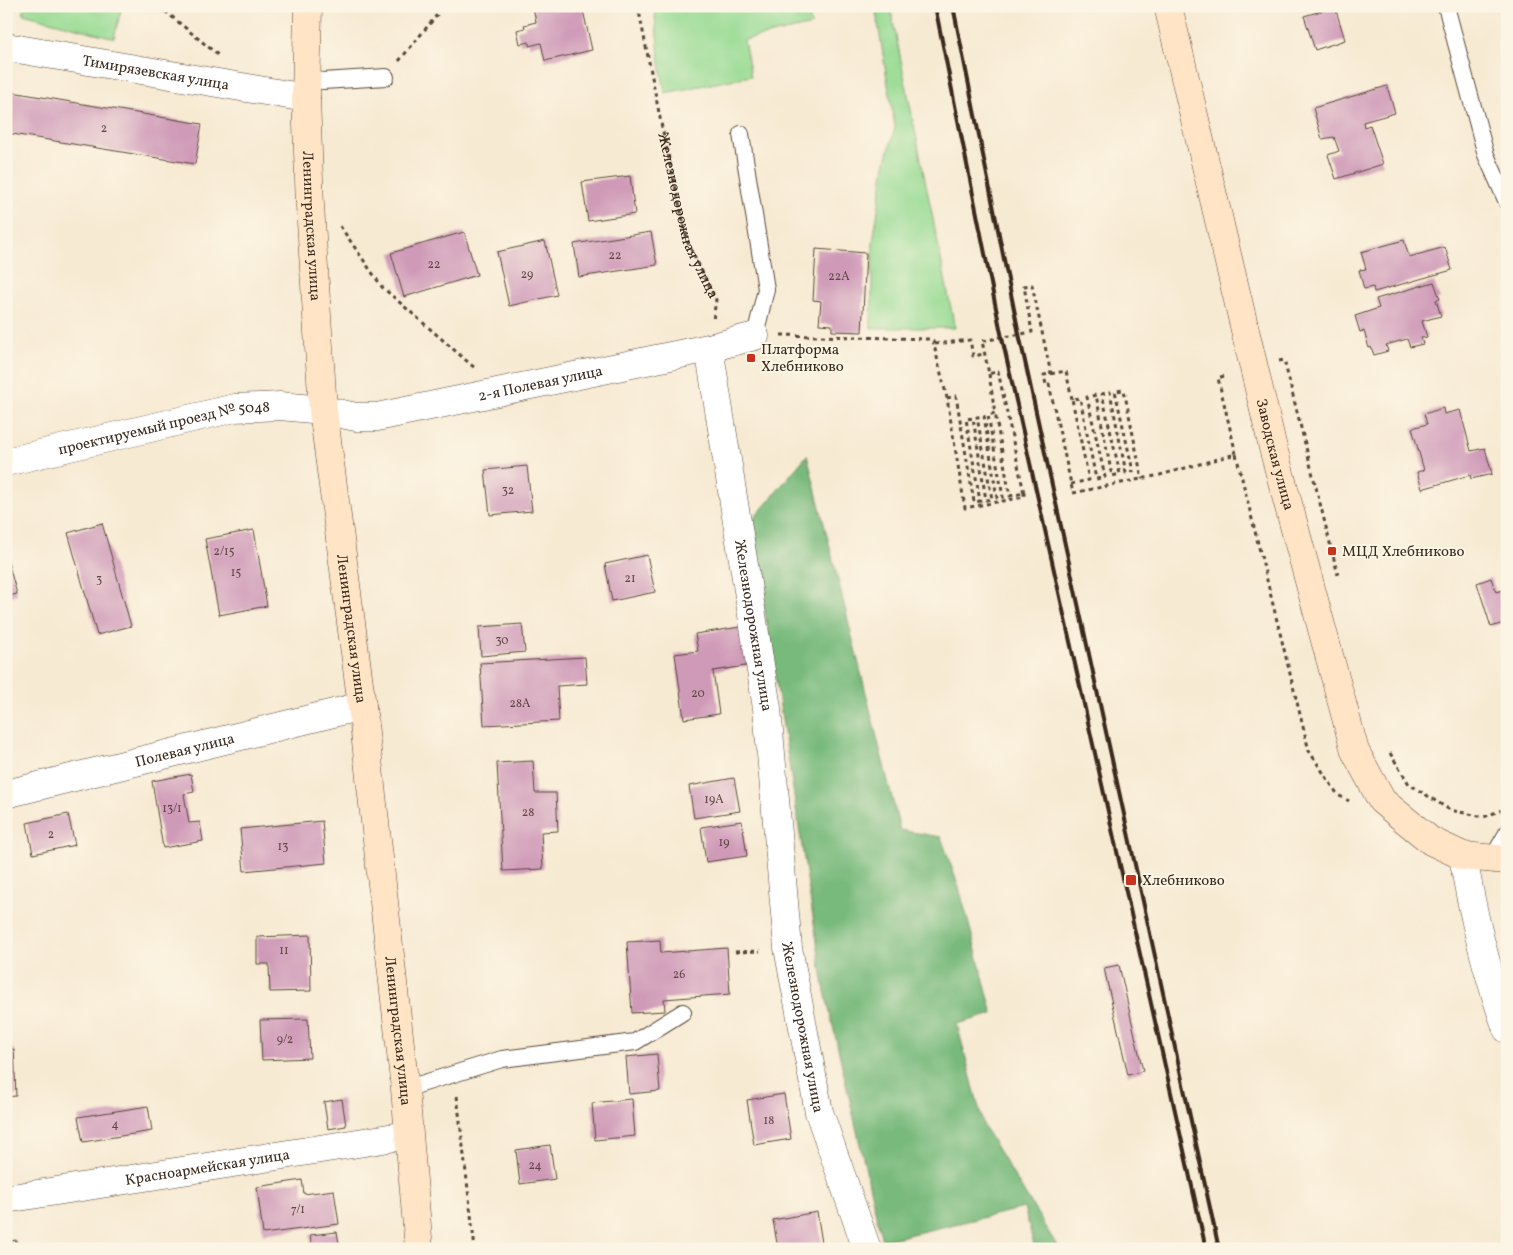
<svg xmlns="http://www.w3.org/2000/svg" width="1513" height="1255" font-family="Vollkorn,serif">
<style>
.green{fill:#96da92;stroke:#688258}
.forest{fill:#78ba7c;stroke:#5a724d}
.building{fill:#cf9ab8}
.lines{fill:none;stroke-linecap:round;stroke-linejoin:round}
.lane-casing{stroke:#574739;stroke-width:18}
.street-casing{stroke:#574739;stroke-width:29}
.secondary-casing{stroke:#574739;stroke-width:29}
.path{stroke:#574739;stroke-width:3;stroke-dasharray:4 4;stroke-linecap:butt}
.lane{stroke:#fff;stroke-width:16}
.street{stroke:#fff;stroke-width:28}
.secondary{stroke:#ffe4c6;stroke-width:28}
.rail{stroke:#3b2a1e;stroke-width:4}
.poi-dot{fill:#c8321e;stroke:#fcf5e5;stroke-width:2}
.labels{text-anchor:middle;stroke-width:4;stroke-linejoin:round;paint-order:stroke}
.number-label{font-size:12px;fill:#604644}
.street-label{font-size:15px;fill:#3b2a1e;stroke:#fcf5e5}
.poi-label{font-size:15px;fill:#3b2a1e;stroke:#fcf5e5;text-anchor:start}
</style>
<rect width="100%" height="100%" fill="#fcf5e5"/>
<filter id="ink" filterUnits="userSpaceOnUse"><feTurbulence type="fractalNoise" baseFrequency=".02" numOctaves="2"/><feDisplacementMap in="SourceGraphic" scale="10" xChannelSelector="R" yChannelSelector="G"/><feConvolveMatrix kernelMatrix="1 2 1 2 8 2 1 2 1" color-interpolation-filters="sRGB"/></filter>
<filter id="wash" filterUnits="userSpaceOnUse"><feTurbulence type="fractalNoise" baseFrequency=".0096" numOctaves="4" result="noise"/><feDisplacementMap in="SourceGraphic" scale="20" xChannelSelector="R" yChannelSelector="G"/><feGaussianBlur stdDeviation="1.12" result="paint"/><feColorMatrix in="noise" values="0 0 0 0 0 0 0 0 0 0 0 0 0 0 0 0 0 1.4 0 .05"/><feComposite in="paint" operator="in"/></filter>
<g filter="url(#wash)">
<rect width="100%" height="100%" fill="#f7ead3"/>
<path class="green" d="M25,6H122L114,38L23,14Z
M654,6H805L812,25L744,40L751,76L665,93L660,64Z
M875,6H890L955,328H871L873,242L885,165L895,127Z"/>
<path class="forest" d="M807,455L900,830L941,837L960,891L993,1014L957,1024L984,1127L1059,1249H1035L1024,1208L882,1241L824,987L751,522Z"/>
<g id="blocks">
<path class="building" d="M535,6H582L592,50L545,61L541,43L529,46V42L520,44L517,30L525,28L524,25L536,22L533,7Z
M1335,7L1345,40L1315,50L1304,16Z
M1387,86L1395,113L1363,122L1364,127L1370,125L1383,164L1336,179L1328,155L1339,151L1334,137L1322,139L1313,108Z
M6,91L202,124L195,164L6,133Z
M630,176L635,214L588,221L582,182Z
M464,232L477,275L404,297L391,253Z
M651,232L657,265L579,277L574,244Z
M1404,240L1409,257L1445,247L1452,270L1374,292L1373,287L1364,289L1359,270L1366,269L1361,252Z
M545,241L557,295L509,306L497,252Z
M816,249L866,253L862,332L832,331V325L819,324L821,301L813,300Z
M1434,282L1440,299L1436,300L1441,316L1422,321L1427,337L1421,338L1423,344L1410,347L1407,339L1386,345L1388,351L1374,355L1371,347L1369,348L1364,331L1360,332L1355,316L1379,308L1376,299Z
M1443,408L1444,414L1460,410L1471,451L1485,448L1492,474L1471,479L1470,475L1422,489L1417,472L1424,470L1412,428L1427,424L1424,414Z
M527,466L532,511L490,515L485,470Z
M102,523L131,626L97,635L68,533Z
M254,530L267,606L219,615L205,539Z
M6,555L17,594L6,597Z
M647,555L655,592L612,601L605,564Z
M1491,578L1496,592L1507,589V622L1491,627L1477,583Z
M522,624L525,652L481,656L479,627Z
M747,626L752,665L713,671L719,714L684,719L675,654L698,651L695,634Z
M585,657L587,684L557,686L559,721L484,725L480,663Z
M533,761L535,793H556L558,831L541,832L543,869L503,871L497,763Z
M191,774L194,792L184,794L189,823L200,822L203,841L163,848L152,781Z
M734,778L740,811L694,818L689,786Z
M68,814L75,845L33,854L27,823Z
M322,821L326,863L244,871L240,829Z
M742,821L747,856L706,862L701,827Z
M310,935L311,991L270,992L269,964H257V937Z
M660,940L661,953L727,948L730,994L664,999L665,1011L632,1013L627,942Z
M1119,965L1143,1071L1128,1075L1104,968Z
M308,1019L310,1058L262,1060L260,1020Z
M14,1049L16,1096L6,1097V1050Z
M657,1054L660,1091L629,1094L626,1057Z
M784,1094L791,1139L754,1145L747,1100Z
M342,1099L346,1126L328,1129L324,1102Z
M632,1099L635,1136L595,1140L592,1103Z
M148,1106L152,1131L83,1142L78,1117Z
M550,1145L555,1179L520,1184L516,1150Z
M302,1180L304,1194L334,1190L339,1224L263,1234L257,1187Z
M817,1212L823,1249H778L773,1220Z
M337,1232L340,1249H312L310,1235Z
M16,1240L18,1249H6V1242Z"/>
</g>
</g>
<g filter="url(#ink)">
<use href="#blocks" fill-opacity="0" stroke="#574739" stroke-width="1"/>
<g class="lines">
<g class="lane-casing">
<path id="lane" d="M1446,6L1486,155L1507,202
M306,78L323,81L386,77
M741,134L766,289L755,336
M1492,859L1507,833
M405,1089L502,1059L635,1042L683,1012"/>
</g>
<g class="street-casing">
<g id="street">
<path id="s2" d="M6,47L306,98"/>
<path id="s3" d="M709,348L767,708L788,948L819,1112L867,1249"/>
<path id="s4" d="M6,462L235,408L280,406L323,410L356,417H377L709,348L755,336"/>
<path id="s5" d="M6,794L362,706"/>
<path d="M1463,856C1473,917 1486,970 1507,1029"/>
<path id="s6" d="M6,1199L408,1135"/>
</g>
</g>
<g class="secondary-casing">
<g id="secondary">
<path id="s7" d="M308,6L306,98L310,206L323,410L362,706L405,1089L419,1249"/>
<path id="s8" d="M1168,6L1273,448L1355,751L1382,801L1431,841L1463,856L1507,860"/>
</g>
</g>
<g class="path">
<path d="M159,6L218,55"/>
<path id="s1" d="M638,6L661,123L688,243L716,300L713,320"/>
<path d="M399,61L437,15L440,6"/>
<path d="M340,226L382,287L476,369"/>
<path d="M781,335L929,339L933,341L947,398L965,508L1024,497V493"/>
<path d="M935,344L970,340L973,356L985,354"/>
<path d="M1279,361L1284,360L1338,575"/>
<path d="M989,374L995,413"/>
<path d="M947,398L956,396L974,502L980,501L966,419L973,418L986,500L992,499L977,417L984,416L997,498L1003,497L988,415L995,413L1010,496L1024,493L998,371L989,374L982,341L1032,332L1024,286L1032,285L1051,374"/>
<path d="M1072,399L1066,371L1044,375L1046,385L1049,384L1073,493L1160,475L1236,454L1218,378L1227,375"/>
<path d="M1236,454L1309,751L1338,795L1349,801"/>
<path d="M1071,484L1089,480L1072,399L1080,398L1096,479L1105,477L1087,397L1096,395L1112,476L1120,474L1102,394L1110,392L1126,473L1133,471L1115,391L1124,390L1142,479"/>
<path d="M1390,753L1409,784L1450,810L1484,817L1507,808"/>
<path d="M735,952L760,951"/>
<path d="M457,1096L475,1249"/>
</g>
<use href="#lane" class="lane"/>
<use href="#street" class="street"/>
<use href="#secondary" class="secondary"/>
<path class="rail" d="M935,6L1002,338L1206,1249
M953,6L1019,334L1219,1249"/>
</g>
</g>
<g class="poi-dot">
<rect x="746" y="353" width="10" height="10" rx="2.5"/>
<rect x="1327" y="546" width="10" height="10" rx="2.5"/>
<rect x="1125" y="874" width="12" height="12" rx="2.5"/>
</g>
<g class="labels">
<g class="number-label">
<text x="104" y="132">2</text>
<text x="615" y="259">22</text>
<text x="434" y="268">22</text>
<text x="527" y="278">29</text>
<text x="839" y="280">22А</text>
<text x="508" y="494">32</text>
<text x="224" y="555">2/15</text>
<text x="236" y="576">15</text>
<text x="630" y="582">21</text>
<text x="99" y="583">3</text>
<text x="502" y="644">30</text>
<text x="698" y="697">20</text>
<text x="520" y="707">28А</text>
<text x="714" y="803">19А</text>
<text x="172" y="812">13/1</text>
<text x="528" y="816">28</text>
<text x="51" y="838">2</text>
<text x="724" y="846">19</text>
<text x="283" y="850">13</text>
<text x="284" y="954">11</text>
<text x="679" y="978">26</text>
<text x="285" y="1043">9/2</text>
<text x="769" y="1124">18</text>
<text x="115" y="1128">4</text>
<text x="535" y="1169">24</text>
<text x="298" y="1213">7/1</text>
</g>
<g class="street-label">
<text dy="5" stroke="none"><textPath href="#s2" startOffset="152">Тимирязевская улица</textPath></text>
<text dy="5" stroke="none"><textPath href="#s1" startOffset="216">Железнодорожная улица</textPath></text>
<text dy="5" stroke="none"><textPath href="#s7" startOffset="220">Ленинградская улица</textPath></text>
<text dy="5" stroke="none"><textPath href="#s4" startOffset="545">2-я Полевая улица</textPath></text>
<text dy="5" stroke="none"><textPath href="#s4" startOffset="162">проектируемый проезд № 5048</textPath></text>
<text dy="5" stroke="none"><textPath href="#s8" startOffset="461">Заводская улица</textPath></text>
<text dy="5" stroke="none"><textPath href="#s3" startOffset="281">Железнодорожная улица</textPath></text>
<text dy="5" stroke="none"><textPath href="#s7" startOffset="625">Ленинградская улица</textPath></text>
<text dy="5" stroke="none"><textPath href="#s5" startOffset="184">Полевая улица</textPath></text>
<text dy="5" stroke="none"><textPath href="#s3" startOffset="686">Железнодорожная улица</textPath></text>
<text dy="5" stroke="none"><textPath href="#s7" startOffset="1030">Ленинградская улица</textPath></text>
<text dy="5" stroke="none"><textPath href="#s6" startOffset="204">Красноармейская улица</textPath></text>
</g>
<g class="poi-label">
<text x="761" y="354">Платформа<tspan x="761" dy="17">Хлебниково</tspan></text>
<text x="1342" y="556">МЦД Хлебниково</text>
<text x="1142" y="885">Хлебниково</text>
</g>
</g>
<rect width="1513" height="1255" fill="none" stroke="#fcf5e5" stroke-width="25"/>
</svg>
